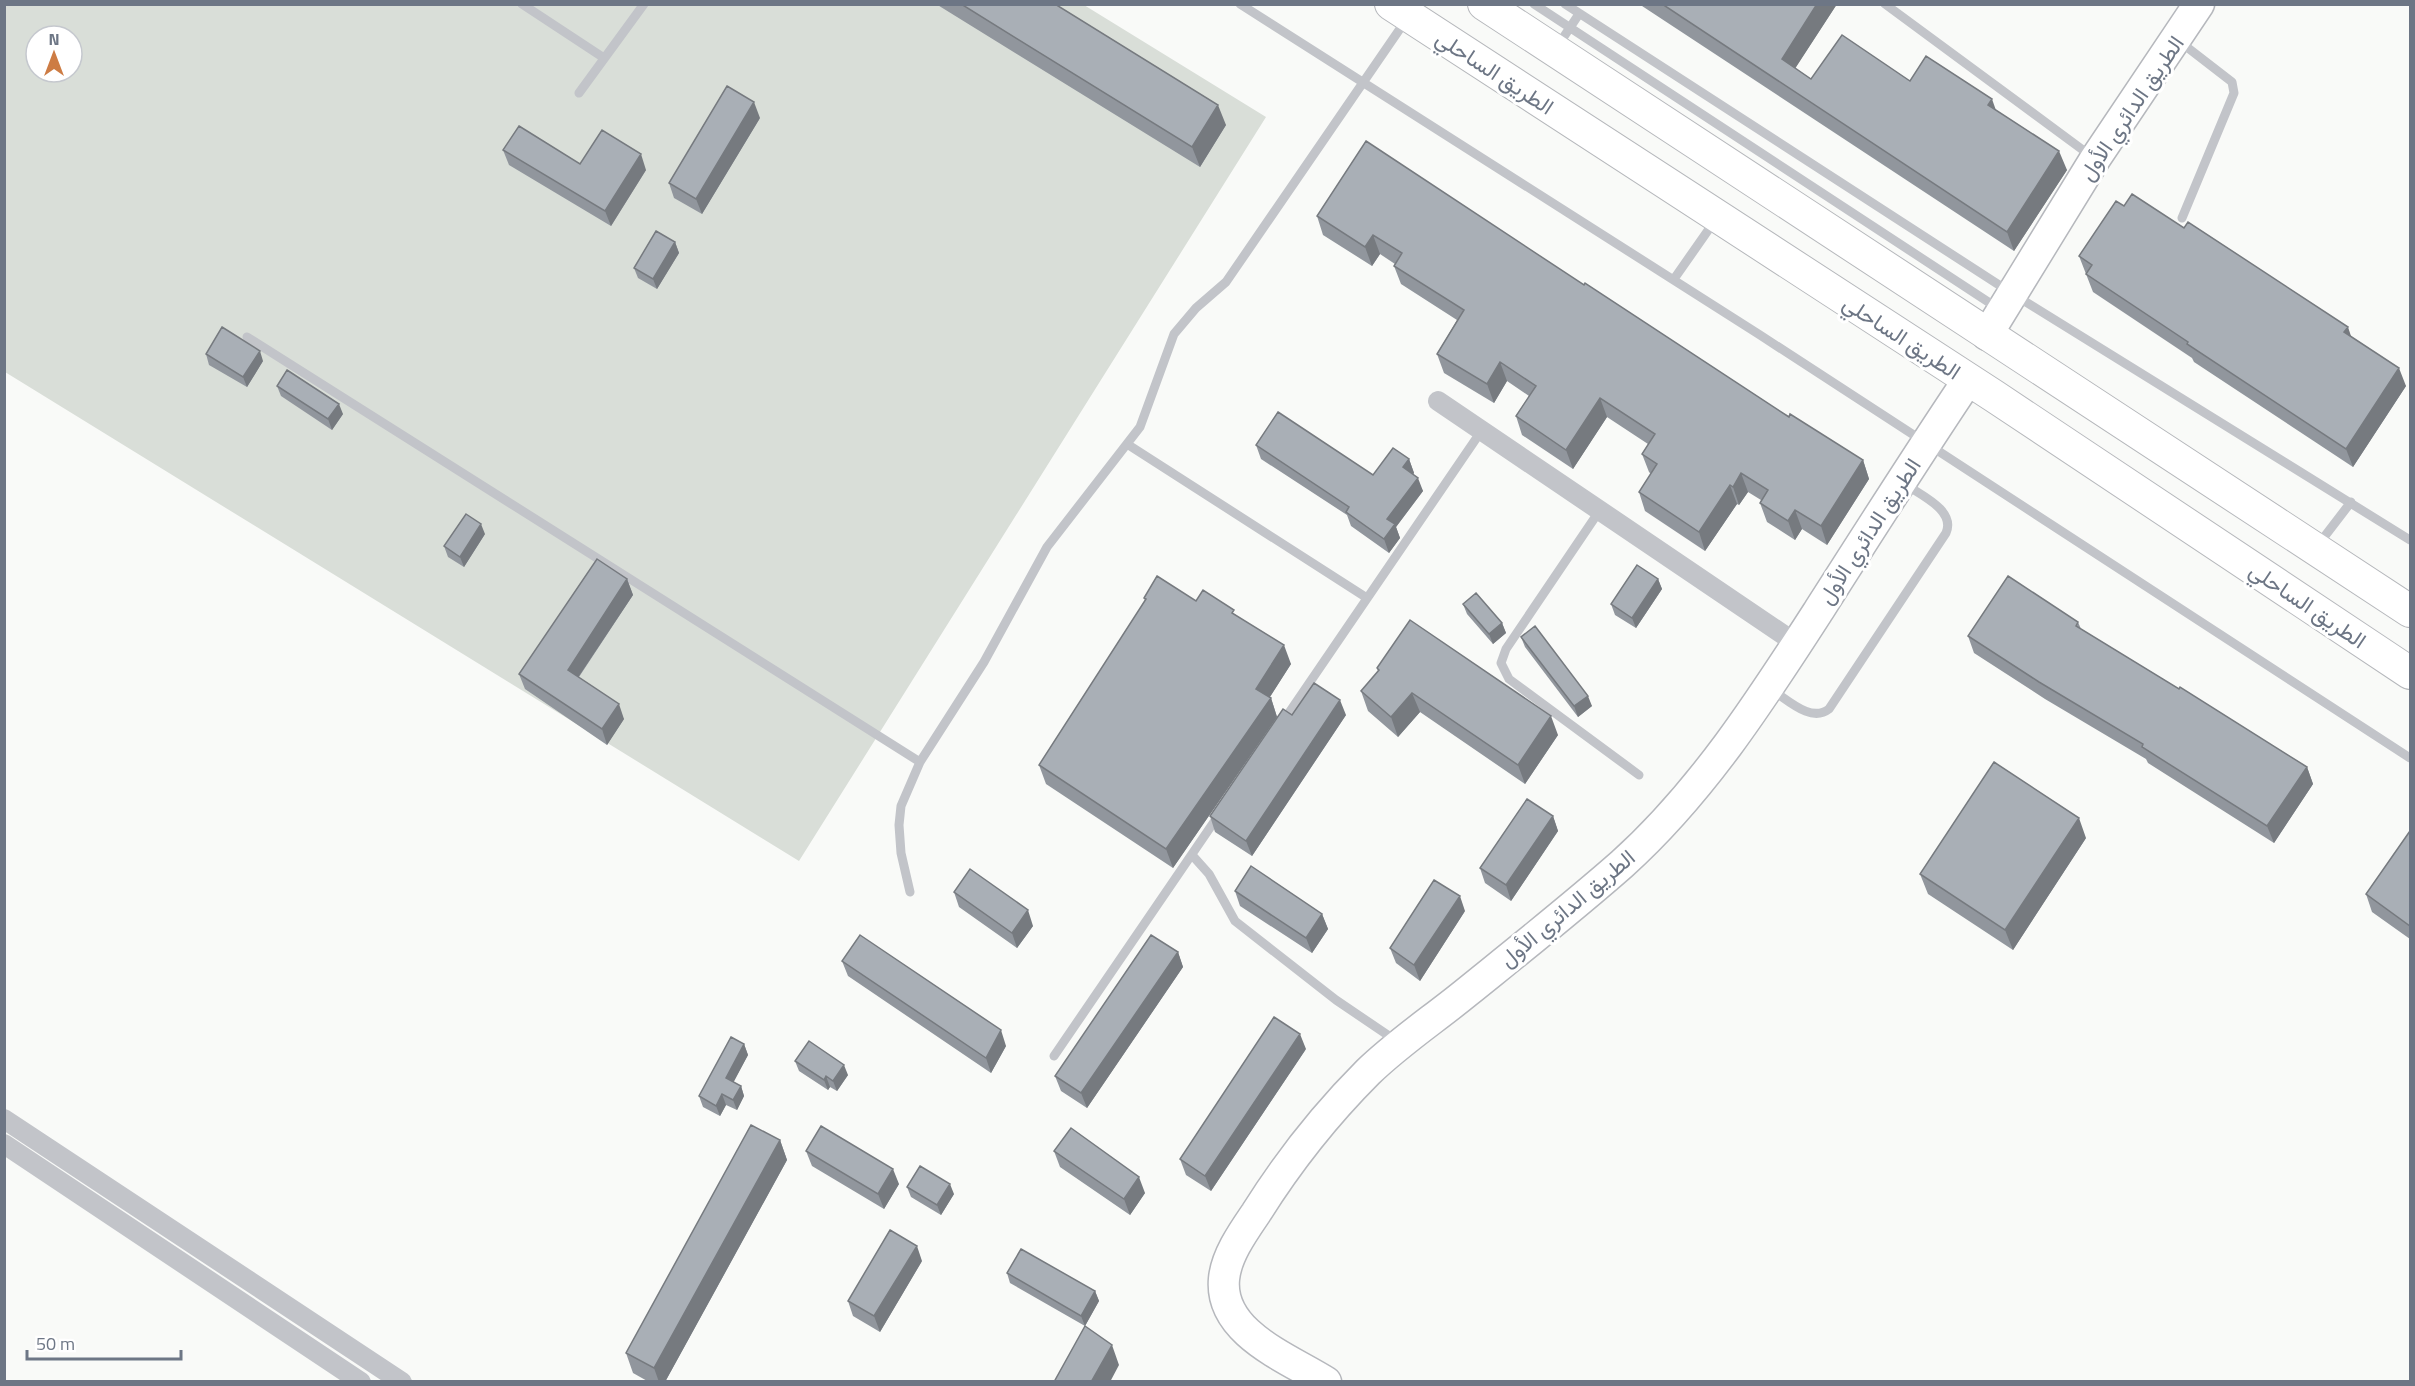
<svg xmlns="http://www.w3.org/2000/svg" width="2415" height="1386" font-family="'Titillium Web',Vazirmatn,sans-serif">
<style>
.green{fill:#d9ded8;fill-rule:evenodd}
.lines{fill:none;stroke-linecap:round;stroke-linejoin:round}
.primary-casing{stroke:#b6b8bd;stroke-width:33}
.trunk-casing{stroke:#b6b8bc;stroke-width:34}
.service{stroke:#c2c4c9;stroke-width:9}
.minor{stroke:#c2c4c9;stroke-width:20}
.primary{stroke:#fff;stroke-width:30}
.trunk{stroke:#fff;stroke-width:32}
.wall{fill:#91969d}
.shaded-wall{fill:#767a7f}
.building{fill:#a9afb6;stroke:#767a7f;stroke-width:1.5}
.labels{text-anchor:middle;stroke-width:6;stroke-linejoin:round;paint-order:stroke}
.street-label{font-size:22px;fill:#6d7685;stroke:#fff}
</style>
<rect width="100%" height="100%" fill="#f9faf8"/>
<path class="green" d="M4,5H1084L1266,117L799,861L5,372ZM36,36H72V72H36Z"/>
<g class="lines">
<g class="primary-casing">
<path id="primary" d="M1987,335L2095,159L2199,4
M1326,1382C1288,1358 1219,1333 1224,1279C1226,1256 1243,1232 1256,1213C1288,1162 1325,1115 1368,1072C1399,1042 1434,1019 1467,992C1519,950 1572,908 1622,864C1702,792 1761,700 1819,610C1868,533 1917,456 1968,380"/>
</g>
<g class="trunk-casing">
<path id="trunk" d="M1391,4L1994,396L2410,673
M1484,4L2410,611"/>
</g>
<path class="service" d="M522,4L604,58
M1240,4L1760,335L2410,758
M1534,4L1999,309
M1565,4L2013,294L2410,540
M1885,4L2091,156
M2179,41L2232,82L2234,93L2182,218
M1557,47L1579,14
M579,93L644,4
M1674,279L1716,219
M247,337L920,762
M1127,444L1367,598
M1600,510L1506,649L1501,663L1509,679L1639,775
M2318,545L2351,502
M1772,690C1788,700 1811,723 1829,709L1946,533C1956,510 1920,495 1905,484
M1282,723L1482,430
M1192,855L1209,874L1235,921L1336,1000L1395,1040
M910,892L901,853L899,825L901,806L920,762L984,662L1047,547L1140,427L1174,334L1196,308L1226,282L1406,20
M1054,1056L1218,816"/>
<path class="minor" d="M1438,401L1797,644
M4,1119L402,1382
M4,1144L361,1382"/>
<use href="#primary" class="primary"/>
<use href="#trunk" class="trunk"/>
</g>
<path class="wall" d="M936,4H1055L1226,125L1200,167Z
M1639,4H1837L1795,68L1811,79L1910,81L1996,110L2067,170L2014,251Z
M760,118L702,214L674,198L669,183Z
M503,150L580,164L646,170L611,226L509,165Z
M2124,206L2184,228L2351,336L2406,386L2353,467L2194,362L2192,358L2093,292L2079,256Z
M1317,216L1584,285L1789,417L1863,460L1869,479L1827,545L1802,529L1795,540L1767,522L1760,503L1761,500L1748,492L1739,505L1737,504L1705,551L1645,511L1639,492L1651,474L1649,472L1642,454L1648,444L1607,417L1573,469L1522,435L1516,416L1529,396L1507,381L1494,403L1444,373L1437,354L1457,320L1401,284L1394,266L1395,264L1380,254L1372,266L1323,235Z
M675,242L679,253L657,289L638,278L634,268Z
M206,354L263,361L247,387L209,365Z
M277,386L343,414L332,430L281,396Z
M1256,445L1373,475L1409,459L1414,473L1413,474L1423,491L1396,527L1400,538L1389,553L1351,526L1347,515L1261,459Z
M485,534L464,567L448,557L444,546Z
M627,579L633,595L579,677L624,719L607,745L525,689L519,674Z
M1658,579L1662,589L1636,628L1615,615L1611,604Z
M1144,598L1196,601L1236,615L1291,664L1269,698H1271L1277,717L1173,868L1046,784L1039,765L1145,601Z
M1463,604L1502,623L1506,633L1493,644L1467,614Z
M2078,622L2081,629L2307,767L2313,784L2274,843L2148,763L2146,759L2045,699L1974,653L1968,636Z
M1521,637L1592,706L1578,717L1525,647Z
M1377,668L1558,735L1525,784L1420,712L1398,737L1368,711L1361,691L1378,672Z
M1292,715H1346L1252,856L1215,832L1210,816Z
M1553,816L1558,831L1511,901L1485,883L1480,868Z
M2410,831V939L2372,912L2366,894Z
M2086,838L2013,950L1928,894L1920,874Z
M1235,891L1322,914L1328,929L1312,953L1240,906Z
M954,892L1033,926L1017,948L959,907Z
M1465,911L1420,981L1396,963L1390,948Z
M1178,952L1183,967L1087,1108L1061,1091L1055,1076Z
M842,961L1006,1046L991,1073L848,976Z
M744,1044L748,1055L733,1082L741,1086L744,1096L737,1110L726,1105L720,1116L703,1107L699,1096Z
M1306,1049L1211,1191L1186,1175L1180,1159Z
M795,1061L848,1075L837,1091L830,1087L828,1090L799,1071Z
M780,1140L787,1160L665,1382H649L633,1373L626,1353Z
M806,1151L899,1184L884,1209L812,1166Z
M1054,1151L1145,1193L1130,1215L1060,1167Z
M907,1187L954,1194L941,1215L911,1197Z
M922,1261L880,1332L853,1316L848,1301Z
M1007,1273L1095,1291L1099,1301L1085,1326L1010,1283Z"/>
<path class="shaded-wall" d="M1817,4H1837L1789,78L1782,59Z
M1992,99L1999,119L1988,105Z
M754,102L760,118L702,214L696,199Z
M1218,105L1226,125L1200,167L1192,147Z
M2059,151L2067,170L2014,251L2007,232Z
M641,154L646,170L611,226L605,211Z
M1373,235L1380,254L1372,266L1365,247Z
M675,242L679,253L657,289L653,279Z
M2348,327L2354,345L2344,332Z
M260,351L263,361L247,387L243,377Z
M1500,362L1507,381L1494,403L1487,384Z
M2399,368L2406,386L2353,467L2346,449Z
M1600,398L1607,417L1573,469L1566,450Z
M339,404L343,414L332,430L328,419Z
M1409,459L1414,473L1408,481L1403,467Z
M1863,460L1869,479L1827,545L1821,526Z
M1741,473L1748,492L1739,505L1733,487Z
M1418,478L1423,491L1396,527L1400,538L1389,553L1384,539L1387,519Z
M1730,485L1737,504L1705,551L1699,532Z
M1795,510L1802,529L1795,540L1788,521Z
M481,524L485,534L464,567L460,557Z
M627,579L633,595L573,685L568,670Z
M1658,579L1662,589L1636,628L1632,618Z
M1502,623L1506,633L1493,644L1489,634Z
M1284,645L1291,664L1263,708L1256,689Z
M1412,693L1420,712L1398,737L1391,717Z
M1588,696L1592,706L1578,717L1574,706Z
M1271,698L1277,717L1173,868L1166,849Z
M1340,700L1346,715L1252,856L1246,841Z
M619,704L624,719L607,745L602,729Z
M1551,716L1558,735L1525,784L1518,765Z
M2307,767L2313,784L2274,843L2267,826Z
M1553,816L1558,831L1511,901L1506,885Z
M2079,818L2086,838L2013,950L2005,930Z
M1460,896L1465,911L1420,981L1414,965Z
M1028,910L1033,926L1017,948L1012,933Z
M1322,914L1328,929L1312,953L1306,938Z
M1178,952L1183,967L1087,1108L1081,1093Z
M1001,1030L1006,1046L991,1073L986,1058Z
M1300,1034L1306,1049L1211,1191L1205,1176Z
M744,1044L748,1055L730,1089L726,1078Z
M844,1065L848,1075L837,1091L833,1081Z
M826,1076L830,1087L828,1090L824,1080Z
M741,1086L744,1096L737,1110L733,1100Z
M722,1094L726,1105L720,1116L716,1106Z
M780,1140L787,1160L665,1382H659L654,1368Z
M893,1169L899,1184L884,1209L878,1194Z
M1139,1177L1145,1193L1130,1215L1124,1199Z
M950,1184L954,1194L941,1215L937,1205Z
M917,1246L922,1261L880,1332L874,1316Z
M1095,1291L1099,1301L1085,1326L1081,1316Z
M1112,1345L1119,1365L1110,1382H1091Z"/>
<path class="building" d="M961,4H1055L1218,105L1192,147Z
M1662,4H1817L1782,59L1811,79L1842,35L1910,81L1926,56L1992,99L1988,105L2059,151L2007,232Z
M727,86L754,102L696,199L669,183Z
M519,126L580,164L602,130L641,154L605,211L503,150Z
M1366,141L1584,285L1585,283L1789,417L1790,414L1863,460L1821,526L1795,510L1788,521L1760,503L1768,490L1741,473L1733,487L1730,485L1699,532L1639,492L1657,464L1642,454L1655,434L1600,398L1566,450L1516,416L1536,386L1500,362L1487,384L1437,354L1464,310L1394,266L1402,253L1373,235L1365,247L1317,216Z
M2132,194L2184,228L2188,222L2348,327L2344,332L2399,368L2346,449L2187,344L2188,342L2086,274L2092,265L2079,256L2116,201L2124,206Z
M656,231L675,242L653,279L634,268Z
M222,327L260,351L243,377L206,354Z
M287,370L339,404L328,419L277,386Z
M1278,412L1373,475L1393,448L1409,459L1403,467L1418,478L1387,519L1395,524L1384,539L1346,512L1349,507L1256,445Z
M466,514L481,524L460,557L444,546Z
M597,559L627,579L568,670L619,704L602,729L519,674Z
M1637,565L1658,579L1632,618L1611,604Z
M1157,576L1196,601L1203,590L1234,610L1232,613L1284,645L1256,689L1271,698L1166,849L1039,765L1146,599L1144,598Z
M2008,576L2078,622L2076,626L2179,689L2180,687L2307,767L2267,826L2142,747L2143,744L2039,682L1968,636Z
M1476,593L1502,623L1489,634L1463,604Z
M1410,620L1551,716L1518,765L1412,693L1391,717L1361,691L1379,670L1377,668Z
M1535,626L1588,696L1574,706L1521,637Z
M1314,683L1340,700L1246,841L1210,816L1283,709L1292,715Z
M1994,762L2079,818L2005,930L1920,874Z
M1527,799L1553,816L1506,885L1480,868Z
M2410,831V926L2366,894Z
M1251,866L1322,914L1306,938L1235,891Z
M970,869L1028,910L1012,933L954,892Z
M1434,880L1460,896L1414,965L1390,948Z
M860,935L1001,1030L986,1058L842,961Z
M1151,935L1178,952L1081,1093L1055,1076Z
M1274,1017L1300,1034L1205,1176L1180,1159Z
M731,1037L744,1044L726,1078L741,1086L733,1100L722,1094L716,1106L699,1096Z
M809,1041L844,1065L833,1081L826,1076L824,1080L795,1061Z
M751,1125L780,1140L654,1368L626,1353Z
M821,1126L893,1169L878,1194L806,1151Z
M1071,1128L1139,1177L1124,1199L1054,1151Z
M920,1166L950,1184L937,1205L907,1187Z
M890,1230L917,1246L874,1316L848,1301Z
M1021,1249L1095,1291L1081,1316L1007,1273Z
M1085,1326L1112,1345L1091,1382H1054Z"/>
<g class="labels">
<g class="street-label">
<text transform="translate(1495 72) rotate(33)" y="8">الطريق الساحلي</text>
<text transform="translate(2131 108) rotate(-56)" y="8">الطريق الدائري الأول</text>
<text transform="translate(1902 337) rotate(33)" y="8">الطريق الساحلي</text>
<text transform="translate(1869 531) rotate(-57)" y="8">الطريق الدائري الأول</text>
<text transform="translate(2308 605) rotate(34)" y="8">الطريق الساحلي</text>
<text transform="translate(1567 908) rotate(-40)" y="8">الطريق الدائري الأول</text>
</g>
</g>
<rect width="2415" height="1386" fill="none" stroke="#6d7685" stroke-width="12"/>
<g transform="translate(54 54)"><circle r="28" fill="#ffffff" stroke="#c5c8ce" stroke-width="1.5"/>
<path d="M0-4.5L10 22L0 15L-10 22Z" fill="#cd7c44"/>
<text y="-9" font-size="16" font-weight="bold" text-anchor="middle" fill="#6d7685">N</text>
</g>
<path d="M27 1350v9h154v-9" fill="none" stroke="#6d7685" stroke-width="3"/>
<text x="36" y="1350" font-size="18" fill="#6d7685" stroke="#ffffff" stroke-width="4.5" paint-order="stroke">50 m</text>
</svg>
